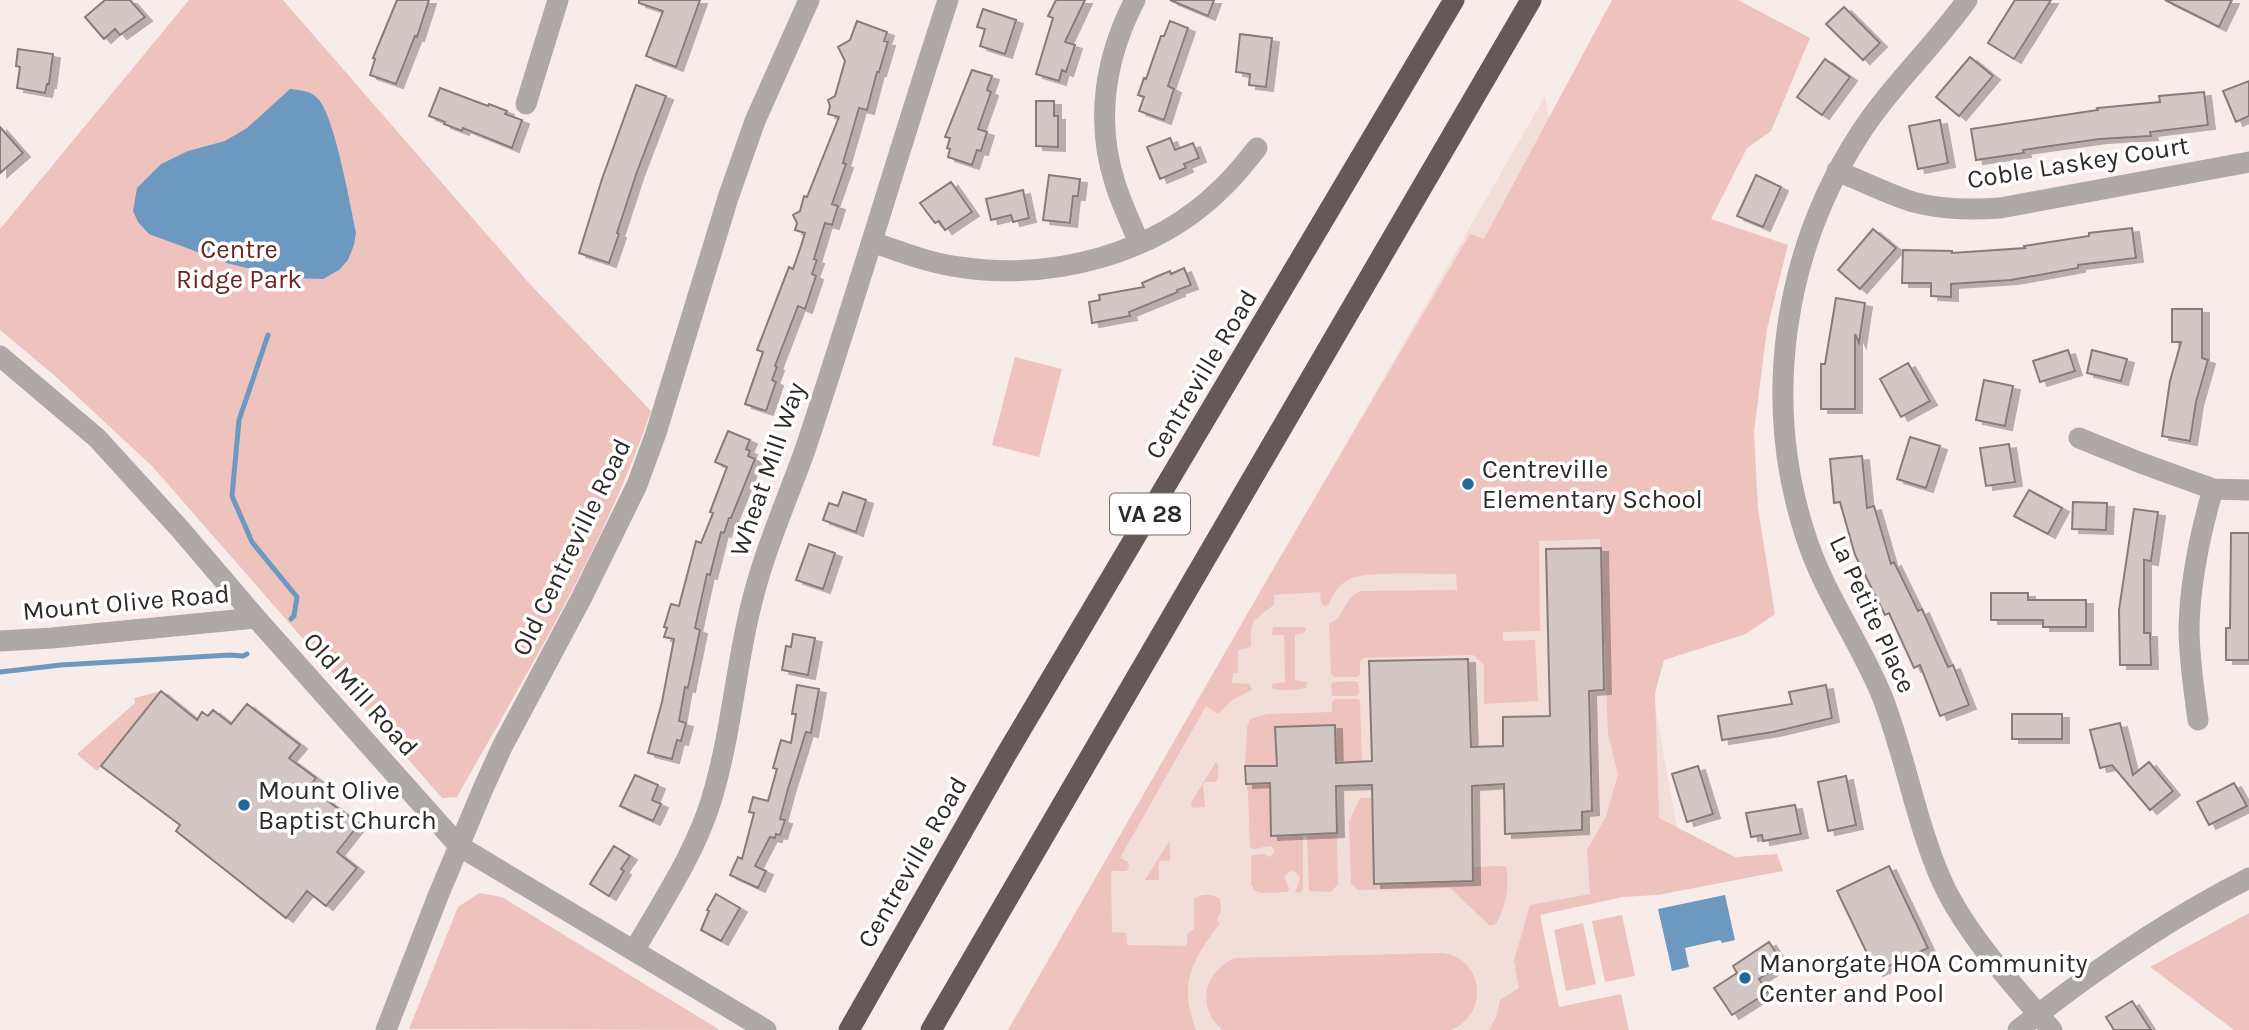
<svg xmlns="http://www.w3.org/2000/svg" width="2249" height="1030" font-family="Karla,sans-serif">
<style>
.built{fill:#f2ddd9}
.green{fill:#eec3bd}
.water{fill:#6d98c0}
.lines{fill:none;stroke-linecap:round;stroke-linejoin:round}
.stream{stroke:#6d98c0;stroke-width:5}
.building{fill:#d3c7c5;stroke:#877c7a;stroke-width:2;filter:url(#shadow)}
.minor{stroke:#aea8a7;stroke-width:21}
.highway{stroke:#645958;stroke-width:21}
.poi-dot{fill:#25679c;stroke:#fff;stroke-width:2.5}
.labels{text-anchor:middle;stroke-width:7;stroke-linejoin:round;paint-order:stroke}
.shield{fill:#fff;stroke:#6d6a6a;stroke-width:2}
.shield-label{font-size:24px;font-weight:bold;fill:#2f2a2a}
.street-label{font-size:26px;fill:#2f2a2a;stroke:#fff}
.park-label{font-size:26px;fill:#6e241e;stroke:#fff}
.poi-label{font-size:26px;fill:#2f2a2a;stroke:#fff;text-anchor:start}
</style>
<defs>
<filter id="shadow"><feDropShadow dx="7" dy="4" stdDeviation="0" flood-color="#0004"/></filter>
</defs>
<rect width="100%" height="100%" fill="#f8ecea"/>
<path class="built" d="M1545,96L1685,872L1541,905L1545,1030H1010Z"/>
<path class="green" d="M189,0H283L529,283L651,411C604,548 527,672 457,797L442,798L152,466L54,375L0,330V229Z
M1612,0H1738L1810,38L1771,131L1747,148L1711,219L1788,245L1767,329L1754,432L1758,509L1775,614L1746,634L1664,660L1655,693L1659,818L1735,857L1777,854L1783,871L1658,895L1623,897L1540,915L1559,1007L1621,994L1629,1030H1489L1497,1015L1500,1000L1519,988L1514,961L1530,905L1590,894L1587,850L1606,817L1618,774L1608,734L1600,539L1539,541L1540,631L1503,632V641L1535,640L1538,701L1484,704V665L1473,655L1363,658L1360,661V674L1357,677H1334L1331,674L1329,623C1345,619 1341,601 1360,591L1457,590L1456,574C1432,575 1368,570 1350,579C1339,584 1333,593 1329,604L1325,606L1321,603L1320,592L1274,595V605C1255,619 1249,620 1251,646L1248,648L1238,650V673H1233L1232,683L1250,684L1252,690L1232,700L1218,714L1206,706L1120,858L1128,862L1129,868L1126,871H1111L1112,932L1126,933L1127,945L1185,946L1187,943V934L1194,929V899C1202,893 1212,894 1220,899L1221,912L1219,914L1217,921L1220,923C1192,961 1178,983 1196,1030H1008L1265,583L1470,234L1484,239Z
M1015,357L1062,369L1039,457L992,445Z
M1273,627H1304L1306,629L1304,633L1295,635V680L1307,682L1306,688C1296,690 1282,692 1272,688V684L1285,682L1284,635H1272Z
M1334,682L1355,681L1358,682L1359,693L1357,696H1332L1331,684Z
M161,691L97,771L77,754L135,703L134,698Z
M1335,699H1358L1360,701L1362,762L1336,763L1275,728L1276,766H1245L1247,727L1250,719L1267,714L1332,712V702Z
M1216,762L1218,765V778L1215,782H1205L1203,785L1205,807L1193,808L1191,805L1192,801Z
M1270,783L1271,835L1303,834V889L1301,892L1295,893L1300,878L1296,872L1291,871L1284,876L1289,888L1288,892L1262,893L1255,891L1251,884V858L1253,855L1263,854L1270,857L1273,854L1274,850L1271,846L1253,849L1250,847L1248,792L1246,784Z
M1360,798H1372L1473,881V867L1506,866C1510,887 1506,905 1496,924L1490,926L1450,888L1358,890L1351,884L1349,822Z
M1337,833L1338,884L1331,892L1309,891L1307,834Z
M1170,840V860L1159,861V880H1145Z
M479,893L502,897L720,1030L409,1029L458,907Z
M2249,913V1030H2234L2150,967Z
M1622,915L1635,976L1605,982L1592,921Z
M1583,923L1596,984L1566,991L1554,930Z
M1443,953C1485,959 1489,1015 1451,1030H1223C1195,1008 1204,971 1235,958Z"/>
<path class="water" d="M290,89C301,90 312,91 319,100C335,119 350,204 356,232L354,245L348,260L339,270L323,279L291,278L230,264L149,234L138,222L133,211L137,188L161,164L188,151L225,141L247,128Z
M1725,895L1735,940L1722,943L1720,940L1685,948L1689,967L1672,971L1658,909Z"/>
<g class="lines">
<path class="stream" d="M268,335L239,420L232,496L252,542L297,597L294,616L291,619
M0,672L61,665L230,655L243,656L247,654"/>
</g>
<path class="building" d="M105,0H130L145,17L120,35L115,29L104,39L85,17Z
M397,0H429L417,37L415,36L396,84L370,75L375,59L373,58Z
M639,0H700L676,67L646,56L663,11L639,3Z
M1056,0H1085L1065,42L1075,45L1066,72L1062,70L1059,81L1036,74L1053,18L1048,16Z
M1170,0H1214L1208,16Z
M2015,0H2051L2014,59L1988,43Z
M2165,0H2232L2219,27Z
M1844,7L1880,43L1863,60L1826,24Z
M983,9L1016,20L1005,54L980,46L985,29L977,27Z
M857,21L887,32L884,41L888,42L879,72H877L867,110L859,108L843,163L846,164L832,204L838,206L832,225L825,223L814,259L817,260L812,274L816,276L805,309L798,306L775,366L777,367L772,380L776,382L766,411L745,404L763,352L757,350L789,267L793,269L801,246L805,233L795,230L797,223L793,215L800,211L804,196L807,197L839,117L828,114L830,106L828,100L835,96L845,61L838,47L850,40Z
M1170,21L1188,28L1168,86L1174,89L1164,120L1139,111L1144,97L1138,95L1144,78L1146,79L1161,36H1164Z
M1240,34L1272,38L1266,87L1249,85L1250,74L1236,72Z
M18,49L53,54L49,84H47L45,93L17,88L20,67L16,66Z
M1970,57L1993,76L1959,116L1936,97Z
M1825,59L1850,77L1822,115L1797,97Z
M972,70L992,76L987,90L991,92L978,129L987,132L981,151L977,150L972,165L948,157L950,149L947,148L950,138L945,137Z
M2249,81V116L2236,122L2223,91Z
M636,85L666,96L637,172L617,233L619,234L609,263L579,253L602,179Z
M440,88L488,106L489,104L507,111L505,114L522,120L512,148L463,128L462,131L444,124L445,122L429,116Z
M2204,92L2208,125L2150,132L2151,136L2100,139L2023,150L2024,153L1976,160L1971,129L2098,110L2097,108L2160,102L2159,96Z
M1036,101H1054V116H1058V147L1036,146Z
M1940,120L1948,163L1918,169L1909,126Z
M0,127L23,153L0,173Z
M1170,138L1175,150L1193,143L1199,158L1184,164L1186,168L1160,179L1147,147Z
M1049,175L1080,179L1078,196H1073L1070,223L1043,220Z
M1756,175L1781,187L1763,227L1737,216Z
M951,182L972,212L945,230L939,221L935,223L920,203Z
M1023,190L1029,218L1013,222L1011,215L991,220L986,199Z
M2132,228L2136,258L2078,265V268L2011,280L1951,284V297L1931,296V283H1902L1903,250L1952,251V253L2025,248L2024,246L2089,236V233Z
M1873,229L1896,248L1860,289L1838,270Z
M1184,268L1191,285L1177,290L1178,292L1129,312L1130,316L1092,323L1089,302L1100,300L1099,295L1144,287L1142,283L1158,276L1170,271L1171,274Z
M1836,298L1865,303L1859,343L1855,334V409H1821V364H1825Z
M2172,309H2202V358L2208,360L2196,402L2190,441L2162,436L2170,381L2181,342H2172Z
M2068,350L2075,371L2040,382L2033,361Z
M2092,350L2127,359L2121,381L2087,373Z
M1908,363L1930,401L1901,417L1880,379Z
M1984,380L2013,386L2005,426L1976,420Z
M728,431L750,440L746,449L750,451L748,456L755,459L731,518H729L724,533L721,532L710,575L707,574L695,628L700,630L688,688L685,687L679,721L686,723L681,741L677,740L672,759L648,753L662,702L674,639L664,637L667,628L664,627L671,604L679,606L696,541L701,543L713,513L710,512L727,467L715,462Z
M1910,437L1940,446L1926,488L1897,479Z
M2009,444L2015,482L1986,486L1980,448Z
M1862,456L1867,508L1874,506L1891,564L1894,562L1918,611L1922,609L1948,667L1953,665L1969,705L1940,716L1920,665L1914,668L1889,613L1885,615L1855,555L1840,502L1834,503L1830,459Z
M2029,490L2062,508L2048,534L2014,516Z
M843,492L866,500L856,532L823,520L829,503L838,506Z
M2073,502L2107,503L2106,530L2072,529Z
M2134,509L2158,512L2151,561L2144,560V633H2150L2151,665H2120L2119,610Z
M2231,533H2249V660H2226V628H2230Z
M809,544L835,553L823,589L796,580Z
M1601,548L1604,690L1589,691L1592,811L1582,812V830L1505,834L1504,784L1472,786L1473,881L1374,884L1372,785L1336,786L1337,833L1271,836L1270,783L1246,784L1245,766H1277L1275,727L1335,725L1336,763L1372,761L1369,661L1468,659L1471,747L1503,746V717L1550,716L1546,549Z
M1991,593H2028V600H2086V627H2043V620H1991Z
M793,634L815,638L808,675L782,670L786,646L791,647Z
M797,685L819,689L811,733L806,732L788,789L780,819L785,820L780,835L776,834L775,838L770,837L755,866L766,871L758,888L730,875L738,857L742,859L754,813L749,812L753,797L768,801L777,769L773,768L781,740L791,743L796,714H792Z
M1826,685L1832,718L1773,732L1722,740L1718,716L1792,704L1789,692Z
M161,691L197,720L202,712L208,716L213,710L231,724L247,704L300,745L289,758L316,778L309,787L359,824L337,852L357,868L326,906L307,891L286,918L176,831L180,825L101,766Z
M2012,714H2062V739H2012Z
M2120,723L2133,775L2149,762L2173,791L2150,810L2112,765L2100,768L2090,730Z
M1698,766L1713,814L1687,822L1672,774Z
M635,775L658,785L652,800L661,804L653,821L620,806Z
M1846,776L1856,825L1828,831L1818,782Z
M2234,783L2247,806L2209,825L2197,802Z
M1795,805L1801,834L1763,841L1762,835L1751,837L1746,813Z
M614,846L630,856L621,869L624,871L609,896L590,884Z
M1889,866L1928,948L1876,972L1837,891Z
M716,894L740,908L721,941L701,930L709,911L707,910Z
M1769,942L1783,963L1759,979L1768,992L1732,1015L1714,988L1737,973L1733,966Z
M2132,1001L2151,1030H2114L2106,1017Z"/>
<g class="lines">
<path class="minor" d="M1135,0C1105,57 1095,121 1115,183C1121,203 1131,223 1139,243
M1967,0C1933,47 1890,87 1859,135C1783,253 1762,401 1805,534C1823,592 1859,640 1882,696C1905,755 1915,818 1940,877C1963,931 2014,986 2052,1030
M526,104L558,0
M1837,171C1862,181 1888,194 1913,202C1942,210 1971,210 2000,208L2249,162
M872,242C901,252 929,263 959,267C1051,281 1155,255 1222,188C1235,176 1246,162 1257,148
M0,356L97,438L180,529L256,618L459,846L766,1030
M2079,438L2141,463L2213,489L2249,490
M0,641L52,638L256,618
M2198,720C2194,690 2189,659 2189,628C2190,580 2200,534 2213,489
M634,951C662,902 694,855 711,801C733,730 736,655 757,583C770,536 791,491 807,444C856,297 900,147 948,0
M386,1030L438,896L482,791L502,747L582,597L637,485L656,433L728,198L755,121L809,0
M2018,1030C2091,972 2166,920 2249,878"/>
<path class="highway" d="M849,1030L1007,753L1454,0
M931,1030L1531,0"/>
</g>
<g class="poi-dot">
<circle cx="1468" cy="484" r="7"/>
<circle cx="244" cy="805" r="7"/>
<circle cx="1745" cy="978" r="7"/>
</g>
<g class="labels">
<rect class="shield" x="1110" y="493.5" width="80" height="41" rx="5"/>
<g class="shield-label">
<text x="1150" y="522">VA 28</text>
</g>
<g class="street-label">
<text transform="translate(2078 162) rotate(-9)" y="9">Coble Laskey Court</text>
<text transform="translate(1201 374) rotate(-59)" y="9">Centreville Road</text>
<text transform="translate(767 469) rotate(-71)" y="9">Wheat Mill Way</text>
<text transform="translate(571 547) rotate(-64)" y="9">Old Centreville Road</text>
<text transform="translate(126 602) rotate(-5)" y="9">Mount Olive Road</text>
<text transform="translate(1873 614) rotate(65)" y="9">La Petite Place</text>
<text transform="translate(361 694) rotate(48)" y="9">Old Mill Road</text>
<text transform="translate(912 862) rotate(-60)" y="9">Centreville Road</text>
</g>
<g class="park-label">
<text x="239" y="258">Centre<tspan x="239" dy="30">Ridge Park</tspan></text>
</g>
<g class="poi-label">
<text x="1482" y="478">Centreville<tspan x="1482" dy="30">Elementary School</tspan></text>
<text x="258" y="799">Mount Olive<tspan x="258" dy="30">Baptist Church</tspan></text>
<text x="1759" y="972">Manorgate HOA Community<tspan x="1759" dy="30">Center and Pool</tspan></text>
</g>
</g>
</svg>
